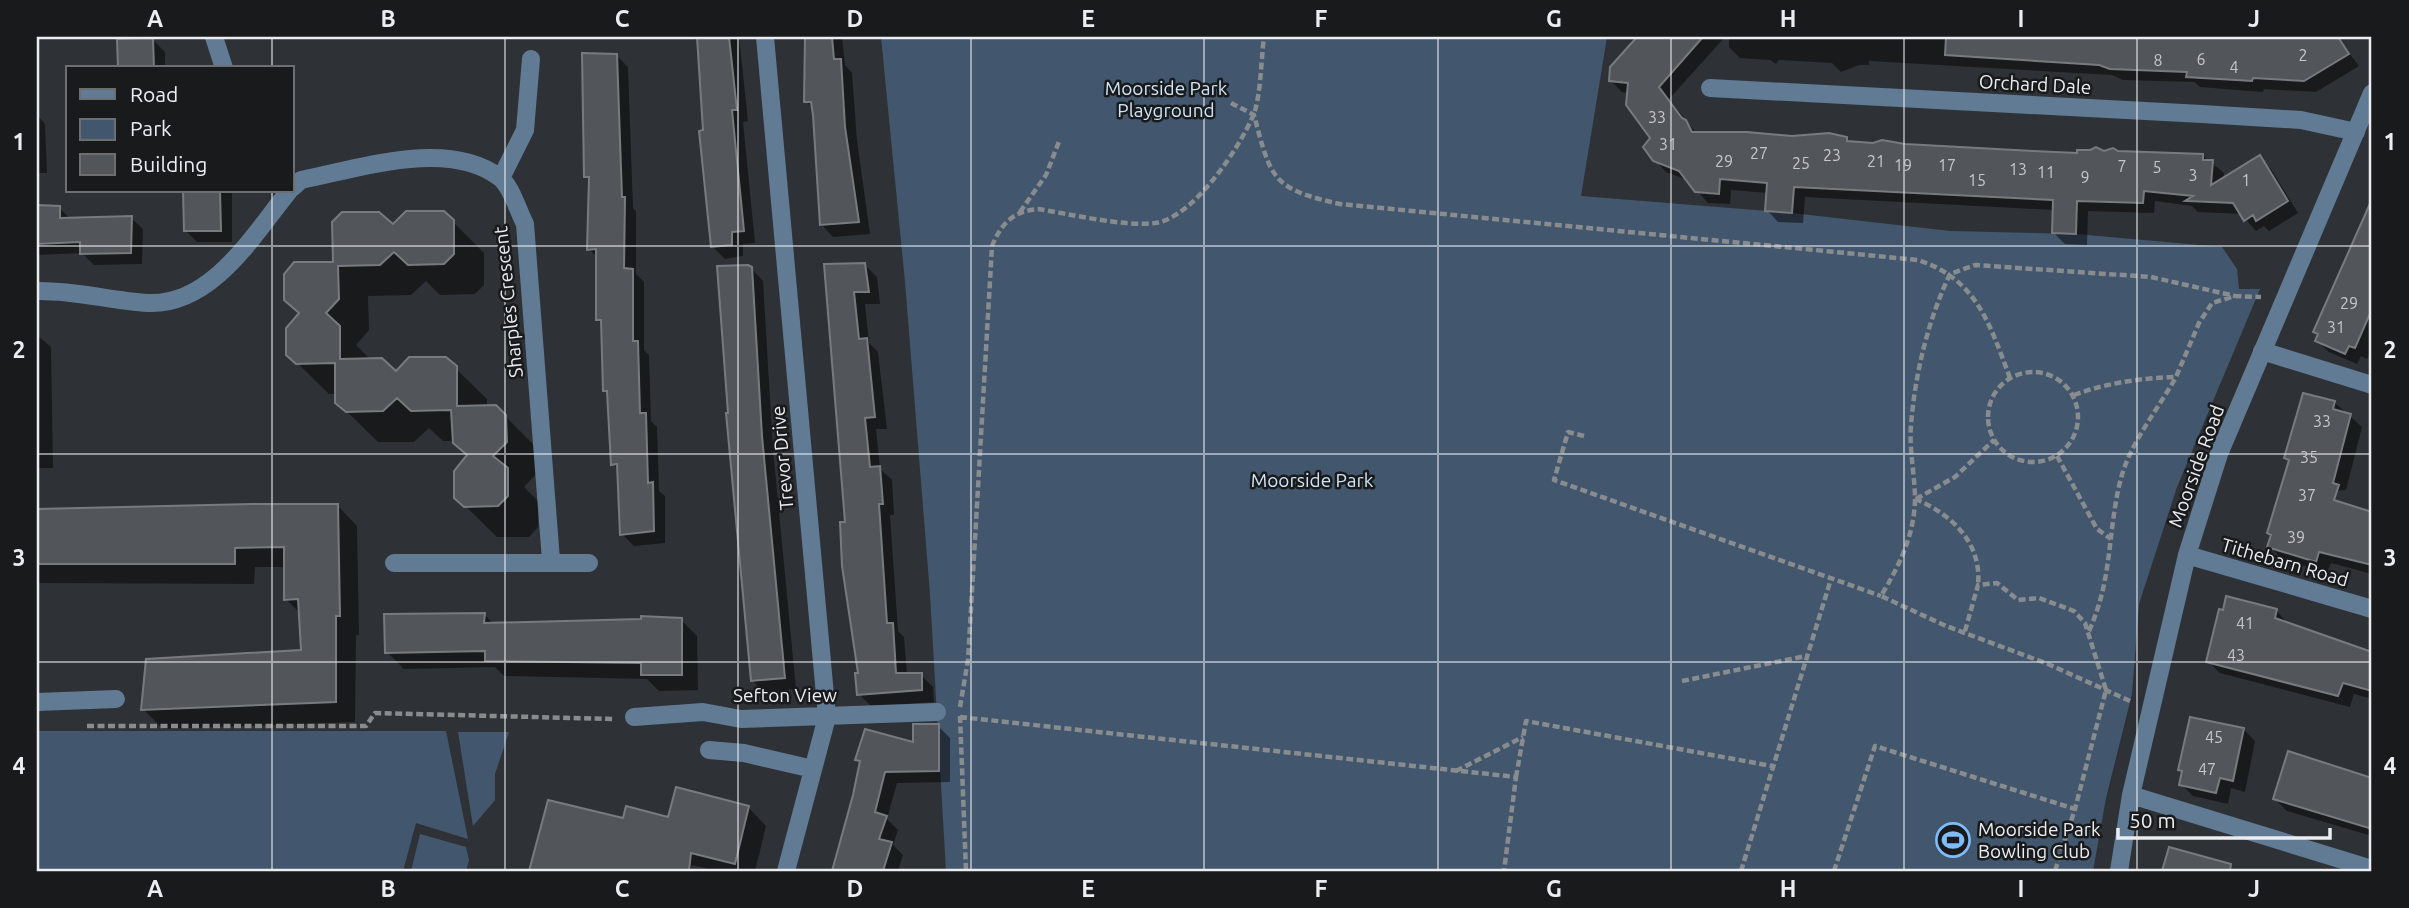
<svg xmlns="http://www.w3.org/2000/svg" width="2409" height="908" font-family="Ubuntu,sans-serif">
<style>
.green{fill:#42576d}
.shadow{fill:#0007}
.building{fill:#52565a;stroke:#777b7f;stroke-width:2}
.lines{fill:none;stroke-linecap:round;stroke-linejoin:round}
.path{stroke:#888c8f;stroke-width:4.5;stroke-dasharray:7 3.5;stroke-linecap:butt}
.minor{stroke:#617b95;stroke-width:18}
.grid{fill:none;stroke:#ebedf0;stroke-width:2;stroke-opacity:0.55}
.labels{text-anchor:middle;stroke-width:5;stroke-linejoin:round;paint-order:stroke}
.number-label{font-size:16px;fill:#c5c7ca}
.street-label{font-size:19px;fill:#ebedf0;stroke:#181a1b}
.park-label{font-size:19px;fill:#d0e3f6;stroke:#181a1b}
.poi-label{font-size:19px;fill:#ebedf0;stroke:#181a1b;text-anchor:start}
.neatline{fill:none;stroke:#ebedf0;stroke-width:2.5}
.grid-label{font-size:23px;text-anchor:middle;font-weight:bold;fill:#ebedf0}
</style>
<rect width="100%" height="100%" fill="#2e3236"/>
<path class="green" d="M881,37H1607L1581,196L1792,213L1950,231L2076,234L2222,247L2237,269L2239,289H2260L2177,487L2139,604L2132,694L2106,798L2093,871H946L930,594L905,282Z
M37,731H446L468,839L416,823L403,871H37Z
M458,732H509L495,774V800L473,826Z
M420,834L466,847L469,860L466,871H411Z"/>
<path class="shadow" d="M694,37H739L748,121L743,122L755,243L743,244V256L725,259L713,247L704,156L699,47Z
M807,37H842L845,65L852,73L857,140L870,234L833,237L822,225L814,109L806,101Z
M1639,37H1725L1669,99L1697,134L1846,139L1851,143L2033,153L2203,156L2224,173L2223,180L2259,157L2271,169L2298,213L2269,231L2264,226L2256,231L2241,214L2198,212L2192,206L2155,201L2154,213L2088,211L2087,245L2065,244L2053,232L2054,210L1805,197L1803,223L1778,222L1767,210L1768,193L1731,190L1730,204L1708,203L1688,180L1666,172L1654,159L1652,142L1628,105L1629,93L1622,92L1611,81L1612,68Z
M1729,37H2252L2254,53L2280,37H2337L2359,66L2316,92L2264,89L2263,92L2200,87L2195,82L2123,80L2112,75L1869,61V65H1859L1841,72L1832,63L1779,60L1776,64L1770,60L1740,58L1729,47Z
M119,40H153L165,52V68H119Z
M616,55L628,67L633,208L636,211V274L644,282V350L649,355L651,421L657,427L659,491L665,496V543L634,546L622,534L619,470L613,464L609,395L605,391L603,325L598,320V258L589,249L591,182L586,177Z
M37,115L45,124L47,173H37Z
M185,191L232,192V242H197L185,230Z
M37,207L59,208L72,220L131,218L143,229L142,264L94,265L82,253L37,255Z
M443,212L484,253V285L475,294L440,295L426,281L411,295L368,296L369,330L356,345L370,359L396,373L455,368L487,399V407H496L536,447L537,473L524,487L538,501V527L529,537H497L456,497L469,456L453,441H443L429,428L414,442H378L337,402V394H329L288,354L301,313L334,264L393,227Z
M2372,220V348L2367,359L2361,356L2357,364L2329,352L2317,341L2319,335L2315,332Z
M865,265L877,277L880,304H865L869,343L878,352L887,429H876L880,469L892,480L894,515H890L898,631L904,637L907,675H921L933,687L934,702L871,706L859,694L860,675L826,266Z
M751,268L763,281L773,449L796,689L764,692L752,680Z
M37,335L51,347L53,468H37Z
M2334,402L2362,427L2346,490L2306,493L2372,514V574L2331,563L2327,573L2281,558L2269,546L2272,536L2269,533L2291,462L2286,458L2298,408Z
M337,505L357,526L359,635H356L355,722L163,729L143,709L303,652L301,614L286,599L285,567H255L254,584L37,583V511Z
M2276,610L2288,624L2372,654V699L2354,694L2350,707L2220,673L2208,661Z
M485,615L494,625L681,620L697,636L698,690L659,691L647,679L504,676L495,667L404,669L387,652Z
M938,726L950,738V782L897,783L887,819L898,830L893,845L903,855L898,871H834L855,795L861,764L857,759L915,744Z
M2243,729L2255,741L2245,792L2231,788L2228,804L2193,796L2181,784L2183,773L2180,770Z
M2289,753L2372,778V836L2287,811L2275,799Z
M677,789L749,808L766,826L755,871H716L692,865L690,871H531L549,802L624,820L669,819Z"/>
<path class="building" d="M697,37H729L737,110H732L744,231L732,232V245L711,247L699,131L703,130Z
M805,37H832L834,59H841L845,127L859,222L820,225L813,115L811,102H804Z
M1637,37H1703L1659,87L1682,118L1686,120L1692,132H1747L1792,136L1829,133L1847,137V141L1873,143L1882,140L1905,144L2033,151L2077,153V150H2090L2096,147L2104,151L2113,148L2118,151L2203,154V160H2213L2211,185L2260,155L2288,201L2256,221L2253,215L2244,221L2233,203L2185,201L2193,196L2144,191L2143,203L2077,201L2076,234L2052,233L2053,200L1794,187L1792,213L1765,211L1767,183L1720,179L1719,194L1695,192L1679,171L1653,161L1643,147L1650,138L1626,105L1628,83L1609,81L1610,67Z
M1946,37H2338L2349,54L2304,81L2253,78L2252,81L2186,77L2187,72L2110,69L2099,65L1945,55Z
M153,38L154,68H118L117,39Z
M582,53L617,54L622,197H625L624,268L633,269V341H638L640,413H646L648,483L653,482L654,531L620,535L617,464L611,465L607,391H603L601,320H596V249L587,250L589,177H584Z
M183,191H220L221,231H184Z
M2372,199V309L2355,348L2349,346L2345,354L2315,341L2318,334L2313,332Z
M37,205L60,206V218L132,216L131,253L80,254V242L37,244Z
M406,211H444L454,220V254L444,264L408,265L394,252L380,265L338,266L339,299L326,313L340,326V359L382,358L396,371L409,357H446L457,366V406L496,405L506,415L507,442L493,456L508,468V496L498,506L464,507L454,498V471L467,455L453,443L451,410L411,411L397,398L383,411L346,412L335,403V363L296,364L286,355V328L299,313L284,300V274L294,262H333L332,222L342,212H379L393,224Z
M865,263L869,292H854L859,339L867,338L875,417L865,418L870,467L880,466L883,504H879L887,623H893L896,673H922V690L857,695L855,673H858L842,566L840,522H845L824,264Z
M748,265L752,267L762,436L785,678L751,681L726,413H728L717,266Z
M2303,393L2335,401L2333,409L2351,414L2333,483L2339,485L2334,500L2372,512V565L2319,552L2316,562L2267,547L2271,535L2267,533L2289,460L2284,458Z
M252,504H338L340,616H336V702L141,710L146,659L301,650L298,599L284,600V547L235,548V564H37V509Z
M2226,596L2277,609L2275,618L2372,652V691L2343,683L2338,696L2206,662L2219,609L2223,610Z
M485,613L484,623L641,619V616L682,618V675H641V663L485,661V651L385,653L384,614Z
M2190,717L2244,728L2233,781L2220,778L2216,793L2179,785L2182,771L2178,770Z
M913,724H939V771L885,772L875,812L887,816L879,839L892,842L883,871H832L853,795L860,761L855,760L865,729L913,742Z
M2288,751L2372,778V829L2273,799Z
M676,787L749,806L735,864L691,853L689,871H529L548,800L623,818L626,806L668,817Z
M2169,847L2231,864L2230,871H2162Z"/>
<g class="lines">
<path class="path" d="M1231,103L1254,115C1271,179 1272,189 1340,204L1918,260C1977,279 1990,325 2010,378
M1020,212L1046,175L1060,139
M1988 417a45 45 0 1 1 90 0a45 45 0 1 1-90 0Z
M2074,395C2106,383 2141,378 2176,377L2199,323L2212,303L2235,296L2261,297
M1584,436L1568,432L1554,480L1881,596
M2057,456L2097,529L2111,539
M1915,499C1951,514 1982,542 1978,585
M1916,499L1955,477L1994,440
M1965,631L1978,585L1997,583L2018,600L2039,598L2074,611L2085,623L2106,690L2075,809
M2089,631C2113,577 2107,536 2120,482C2129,444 2157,411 2176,377
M1682,681L1806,656
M2130,701L2048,664L1946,626L1881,596C1899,566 1914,536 1915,500C1915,475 1909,451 1911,425C1915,374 1928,320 1950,274L1975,265L2151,277L2235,296
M960,707L968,660L992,246C1001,224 1013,211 1038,209C1070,214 1124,227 1155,223C1193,218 1238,150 1253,116C1261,97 1261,59 1264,37
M960,716L966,871
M960,717L1516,777L1504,871
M87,726H366L375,713L613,719
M1456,771L1523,737
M1516,777L1526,721L1772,766
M1741,871L1831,579
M1834,871L1875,746L2075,809L2055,871"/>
<path class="minor" d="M214,37L224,68
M765,37L827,717L786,871
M1710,88L2202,114L2301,120L2356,132
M501,178L525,130L531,59
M292,188L301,180C358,169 447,138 499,177C511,185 518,211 525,224L551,560
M37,291C75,290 111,301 148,303C212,306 254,234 289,191
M2262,351L2372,385
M2187,555L2372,609
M394,563H589
M37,702L116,699
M634,717L703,712L741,719L937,712
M709,750L744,753L813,769
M2131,795L2372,869
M2119,871L2131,795L2187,555L2219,454L2372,93"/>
</g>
<path class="grid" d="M272,37V68M505,37V871M738,37V871M971,37V871M1204,37V871M1438,37V871M1671,37V871M1904,37V871M2137,37V871M272,191V871M37,246H2372M37,454H2372M37,662H2372"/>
<defs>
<g id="stadium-ring" transform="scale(1.75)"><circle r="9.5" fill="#181a1b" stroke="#7fbdfa" stroke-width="1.5"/><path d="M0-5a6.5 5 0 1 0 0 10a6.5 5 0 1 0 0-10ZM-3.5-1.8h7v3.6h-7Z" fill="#7fbdfa"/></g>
</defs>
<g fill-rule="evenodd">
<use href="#stadium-ring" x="1953" y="840"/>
</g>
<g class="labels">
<g class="number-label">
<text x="2303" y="61">2</text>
<text x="2201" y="65">6</text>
<text x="2158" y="66">8</text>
<text x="2234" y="73">4</text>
<text x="1657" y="123">33</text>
<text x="1668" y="150">31</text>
<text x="1759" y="159">27</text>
<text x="1832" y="161">23</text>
<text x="1724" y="167">29</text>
<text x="1876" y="167">21</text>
<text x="1801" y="169">25</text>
<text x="1903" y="171">19</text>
<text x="1947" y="171">17</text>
<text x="2122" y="172">7</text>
<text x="2157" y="173">5</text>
<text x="2018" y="175">13</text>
<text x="2046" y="178">11</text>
<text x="2193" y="181">3</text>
<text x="2085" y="183">9</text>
<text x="1977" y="186">15</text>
<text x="2246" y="186">1</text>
<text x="2349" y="309">29</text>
<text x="2336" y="333">31</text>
<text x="2322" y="427">33</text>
<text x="2309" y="463">35</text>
<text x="2307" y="501">37</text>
<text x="2296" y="543">39</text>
<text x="2245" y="629">41</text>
<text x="2236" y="661">43</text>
<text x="2214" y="743">45</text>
<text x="2207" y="775">47</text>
</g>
<g class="street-label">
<text transform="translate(2035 84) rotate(3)" y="7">Orchard Dale</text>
<text transform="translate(508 302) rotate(-96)" y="7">Sharples Crescent</text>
<text transform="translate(782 458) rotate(-95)" y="7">Trevor Drive</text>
<text transform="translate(2196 466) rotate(-70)" y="7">Moorside Road</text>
<text transform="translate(2285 562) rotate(16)" y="7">Tithebarn Road</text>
<text x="785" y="702">Sefton View</text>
</g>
<g class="park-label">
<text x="1166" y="95">Moorside Park<tspan x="1166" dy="22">Playground</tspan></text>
<text x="1312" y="487">Moorside Park</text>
</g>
<g class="poi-label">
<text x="1978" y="836">Moorside Park<tspan x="1978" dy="22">Bowling Club</tspan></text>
</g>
</g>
<rect width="2409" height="908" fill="none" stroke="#181a1b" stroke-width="77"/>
<rect x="66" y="66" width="228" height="126" fill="#181a1b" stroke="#6c6e70" stroke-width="2"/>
<rect x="80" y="89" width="35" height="10" fill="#617b95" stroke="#6c6e70" stroke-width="2"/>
<text x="130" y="102" font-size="21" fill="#ebedf0">Road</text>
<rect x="80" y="119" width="35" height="21" fill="#42576d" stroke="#6c6e70" stroke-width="2"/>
<text x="130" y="136" font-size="21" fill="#ebedf0">Park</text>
<rect x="80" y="154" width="35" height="21" fill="#52565a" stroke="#6c6e70" stroke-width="2"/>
<text x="130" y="172" font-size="21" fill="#ebedf0">Building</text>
<path d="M2118 828v10h212v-10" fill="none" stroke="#ebedf0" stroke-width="3.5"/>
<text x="2129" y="828" font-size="21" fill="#ebedf0" stroke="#181a1b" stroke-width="5" paint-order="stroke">50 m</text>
<rect x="38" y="38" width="2332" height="832" class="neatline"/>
<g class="grid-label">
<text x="155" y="27">A</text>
<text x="388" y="27">B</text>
<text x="622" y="27">C</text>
<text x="855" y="27">D</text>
<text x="1088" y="27">E</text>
<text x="1321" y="27">F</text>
<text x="1554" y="27">G</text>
<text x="1788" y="27">H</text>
<text x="2021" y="27">I</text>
<text x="2254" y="27">J</text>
<text x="19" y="150">1</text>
<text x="2390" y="150">1</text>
<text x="19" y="358">2</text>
<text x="2390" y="358">2</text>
<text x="19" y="566">3</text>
<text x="2390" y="566">3</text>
<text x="19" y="774">4</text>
<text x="2390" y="774">4</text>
<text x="155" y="897">A</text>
<text x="388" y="897">B</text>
<text x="622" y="897">C</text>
<text x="855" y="897">D</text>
<text x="1088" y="897">E</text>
<text x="1321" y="897">F</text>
<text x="1554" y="897">G</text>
<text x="1788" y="897">H</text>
<text x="2021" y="897">I</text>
<text x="2254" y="897">J</text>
</g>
</svg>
